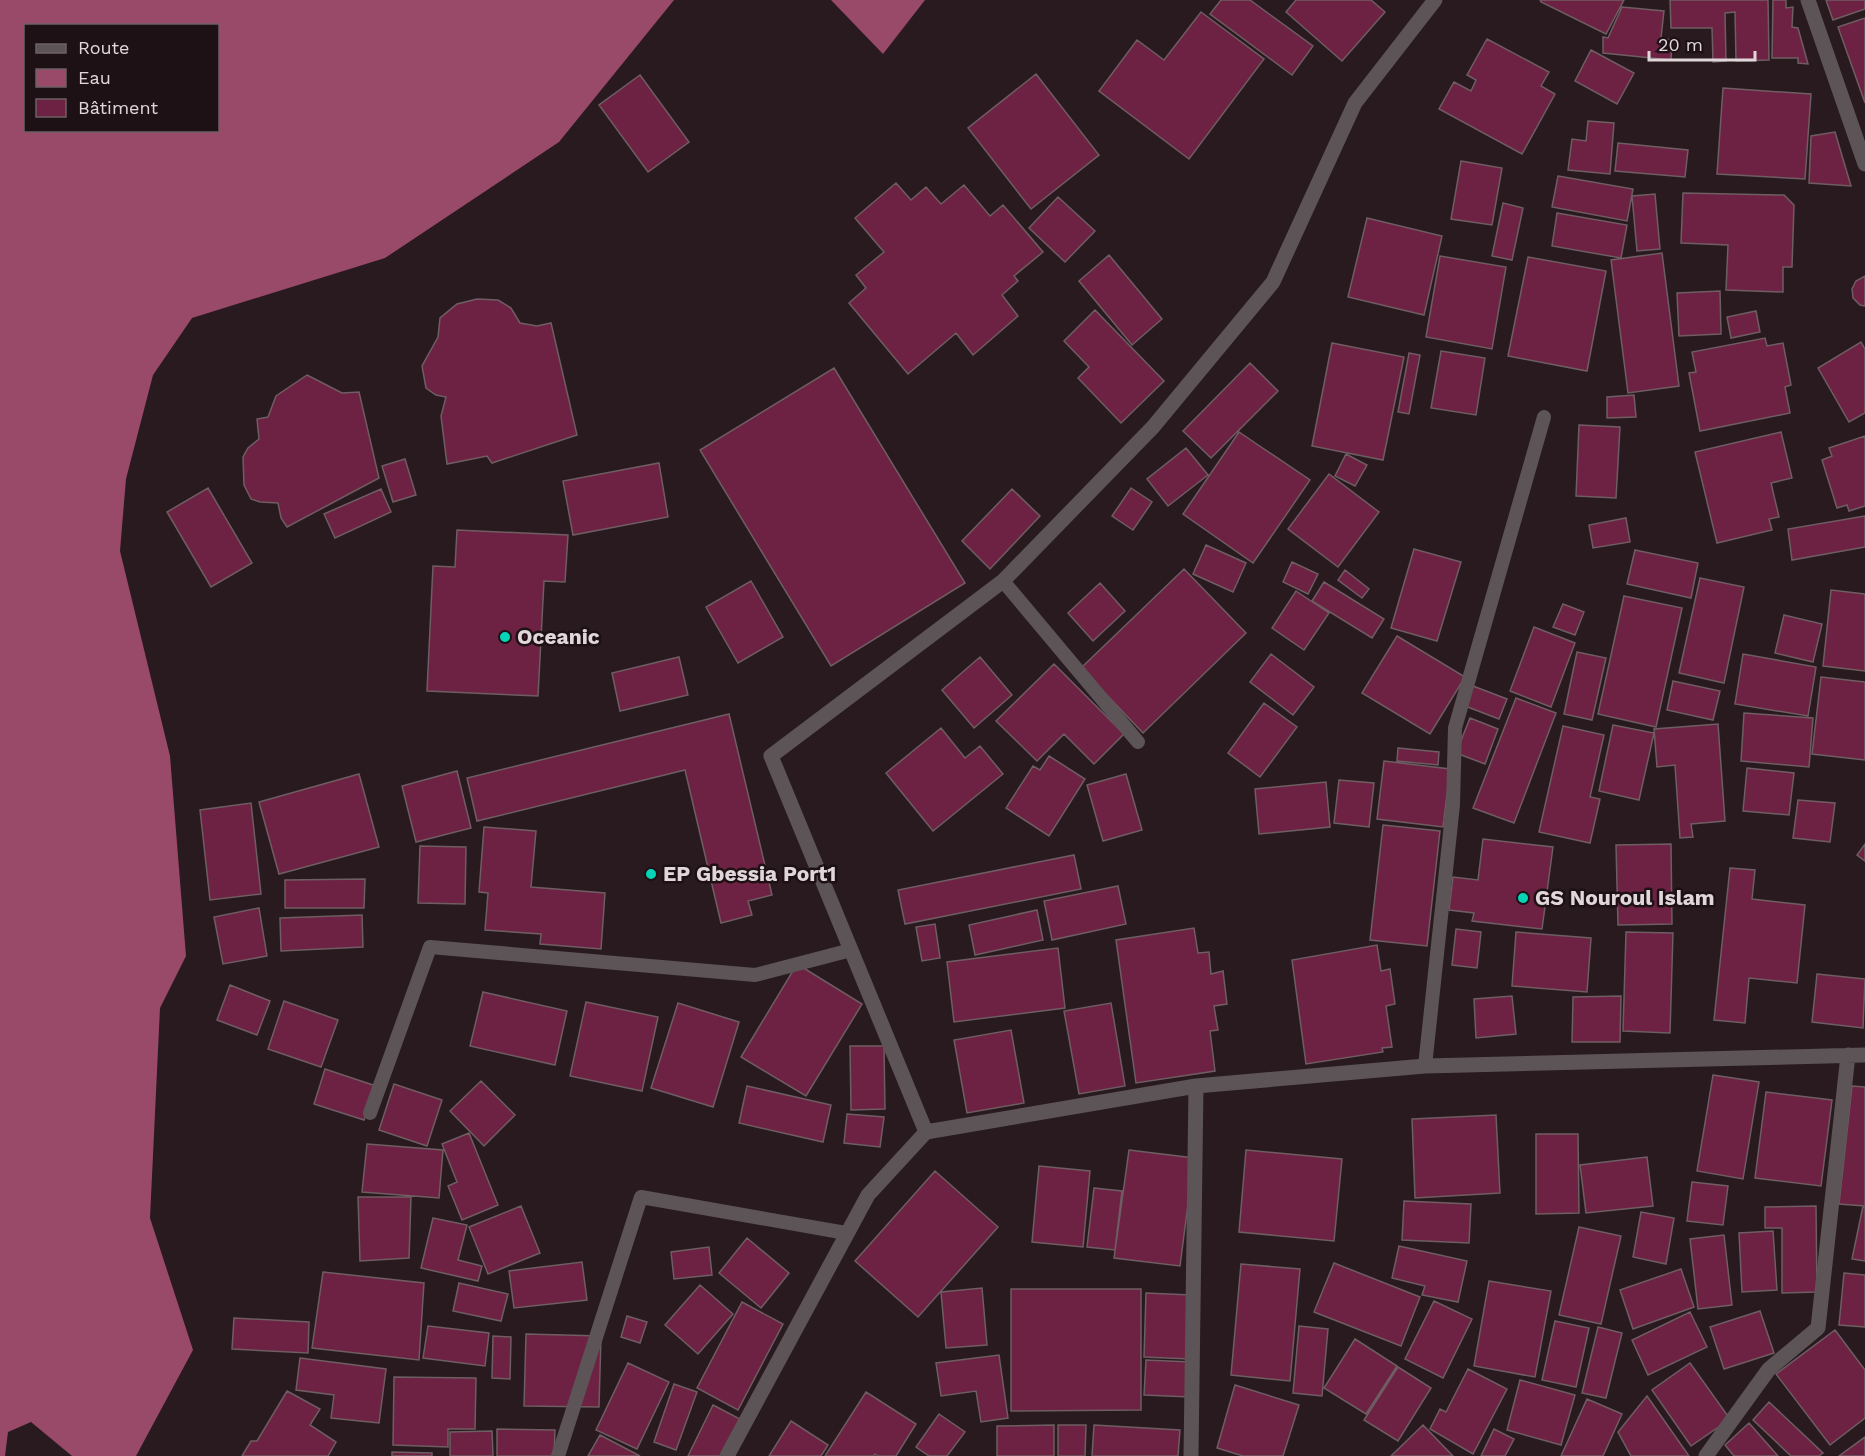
<svg xmlns="http://www.w3.org/2000/svg" width="1865" height="1456" font-family="'Work Sans',sans-serif">
<style>
.water{fill:#9a4a69;fill-rule:evenodd}
.building{fill:#6e2243;stroke:#6e5d62;stroke-width:1.5}
.lines{fill:none;stroke-linecap:round;stroke-linejoin:round}
.lane{stroke:#5c5456;stroke-width:14}
.street{stroke:#5c5456;stroke-width:15}
.poi-dot{fill:#05d5b6;stroke:#1e1115;stroke-width:2}
.labels{text-anchor:middle;stroke-width:5;stroke-linejoin:round;paint-order:stroke}
.poi-label{font-size:21px;font-weight:bold;fill:#e1d7da;stroke:#1e1115;text-anchor:start}
</style>
<rect width="100%" height="100%" fill="#281a1f"/>
<path class="water" d="M0,0H674L559,142L385,258L192,318L153,375L126,479L120,551L170,756L186,956L160,1008L150,1218L193,1350L136,1456H72L31,1422L8,1432L5,1456H0ZM26,26H218V130H26Z
M831,0H925L883,54Z"/>
<path class="building" d="M1221,0H1250L1313,46L1292,75L1210,14Z
M1296,0H1371L1385,12L1342,61L1286,12Z
M1540,0H1624L1606,34L1541,2Z
M1670,0H1768L1769,60L1736,61L1735,12L1725,13L1726,61L1713,62L1712,28H1671Z
M1773,0H1786V8L1793,7L1792,27L1798,28L1808,64L1798,63V58H1772Z
M1826,0H1865V9L1833,20Z
M1622,7L1664,11L1661,38L1672,40L1671,60L1603,53V37L1608,38Z
M1201,12L1264,59L1189,159L1099,91L1137,40L1164,60Z
M1865,18V103L1838,27Z
M1487,39L1549,72L1541,86L1555,94L1522,154L1439,109L1454,82L1471,91L1476,80L1467,75Z
M1591,50L1634,73L1617,104L1575,81Z
M1036,74L1099,155L1031,209L968,128Z
M640,75L689,142L648,172L599,105Z
M1723,88L1811,94L1805,179L1717,174Z
M1588,121L1614,123L1610,174L1568,170L1572,139L1586,141Z
M1835,132L1851,186L1809,183L1811,136Z
M1618,143L1688,150L1685,177L1615,171Z
M1461,161L1502,168L1492,225L1451,219Z
M1558,176L1633,189L1627,221L1552,207Z
M896,183L911,200L926,187L941,204L964,185L990,216L1003,205L1043,252L1014,276L1018,281L1002,295L1018,316L973,355L956,333L908,374L849,303L866,288L856,275L884,252L855,218Z
M1683,193L1784,195L1794,205L1792,267H1783V292L1726,290L1728,245L1681,243Z
M1655,194L1660,249L1637,251L1632,196Z
M1058,197L1095,231L1065,262L1029,228Z
M1503,203L1523,208L1512,260L1492,256Z
M1557,213L1627,225L1621,258L1552,246Z
M1367,218L1442,236L1424,315L1348,297Z
M1662,253L1679,386L1628,393L1611,260Z
M1109,255L1162,319L1132,345L1079,281Z
M1440,256L1506,267L1492,349L1426,337Z
M1528,257L1606,271L1587,371L1508,356Z
M1865,276V306L1860,305L1853,298L1852,289L1856,281Z
M1720,291L1721,334L1679,336L1677,293Z
M477,299L498,300L511,308L520,323L537,326L551,323L577,435L492,463L487,456L447,464L441,416L446,397L436,395L426,388L422,366L438,337L440,318L457,304Z
M1095,310L1164,381L1121,423L1078,378L1089,367L1064,341Z
M1756,311L1760,332L1731,338L1727,317Z
M1765,338L1767,346L1783,343L1791,385L1785,387L1790,413L1700,431L1689,373L1696,372L1692,352Z
M1861,342L1865,349V413L1849,422L1818,368Z
M1332,343L1404,357L1383,460L1312,446Z
M1441,351L1485,358L1476,415L1431,408Z
M1409,353L1420,355L1409,414L1398,412Z
M1250,363L1278,391L1211,458L1183,431Z
M834,368L965,583L831,666L700,450Z
M307,375L342,393L359,392L379,478L287,527L281,518L278,503L260,502L251,499L244,485L243,457L248,448L259,439L257,419L268,417L276,396Z
M1634,395L1636,417L1607,418V397Z
M1579,425L1620,427L1616,498L1576,496Z
M1239,432L1310,480L1253,563L1183,514Z
M1781,432L1792,478L1771,483L1779,517L1769,519L1772,530L1717,543L1695,452Z
M1865,436V506L1849,511L1847,505L1837,508L1822,460L1832,456L1829,448Z
M1186,448L1208,475L1168,506L1147,479Z
M1346,454L1367,465L1355,486L1335,476Z
M405,459L416,495L393,502L382,466Z
M659,463L668,517L573,535L563,481Z
M1329,474L1379,512L1338,567L1288,529Z
M208,488L252,563L211,587L167,512Z
M1131,488L1152,502L1133,530L1112,516Z
M381,489L391,512L335,538L324,514Z
M1012,489L1040,516L990,569L962,541Z
M1865,516V547L1792,560L1788,529Z
M1626,518L1630,542L1593,548L1589,525Z
M457,530L568,535L565,582L544,581L538,696L427,691L433,566L455,567Z
M1206,545L1246,563L1233,592L1193,574Z
M1414,549L1461,562L1437,641L1391,628Z
M1635,550L1698,563L1691,598L1627,584Z
M1292,562L1318,574L1308,594L1283,582Z
M1184,569L1246,633L1143,733L1081,668Z
M1345,570L1369,589L1362,598L1338,580Z
M1700,578L1744,587L1724,683L1679,673Z
M751,581L783,637L738,663L706,607Z
M1324,582L1384,619L1372,638L1312,601Z
M1100,583L1125,611L1093,641L1068,613Z
M1831,590L1865,594V671L1823,666Z
M1296,591L1329,613L1304,650L1272,628Z
M1624,596L1682,608L1656,727L1598,714Z
M1563,604L1584,612L1575,635L1553,627Z
M1784,615L1822,624L1813,662L1775,653Z
M1534,627L1575,643L1551,707L1510,691Z
M1397,636L1465,677L1430,734L1362,693Z
M1577,652L1606,658L1592,720L1564,714Z
M1271,654L1314,687L1293,715L1250,682Z
M1743,654L1816,667L1808,716L1735,704Z
M679,657L688,695L620,711L612,673Z
M980,657L1012,695L974,728L942,690Z
M1054,664L1124,734L1094,764L1064,734L1037,761L996,721Z
M1821,677L1865,682V760L1812,754Z
M1673,681L1720,691L1713,720L1667,710Z
M1473,686L1507,699L1499,719L1465,706Z
M1516,698L1556,713L1514,823L1473,808Z
M1264,703L1297,727L1260,777L1228,753Z
M1744,713L1813,718L1809,767L1741,761Z
M729,714L772,895L748,901L752,915L721,923L685,770L477,821L467,778Z
M1470,718L1498,729L1485,764L1456,753Z
M1718,724L1725,821L1691,824L1693,837L1680,838L1675,765L1657,767L1654,729Z
M1613,725L1654,733L1639,800L1599,791Z
M1563,726L1604,735L1590,797L1600,799L1590,843L1539,832Z
M941,728L965,758L980,746L1003,774L933,831L886,773Z
M1398,748L1439,752L1438,765L1397,761Z
M1049,756L1085,779L1049,836L1006,808L1033,766L1040,770Z
M1384,761L1450,769L1443,827L1377,819Z
M1747,768L1794,773L1789,815L1743,811Z
M457,771L471,828L416,842L402,786Z
M359,774L379,847L279,874L259,802Z
M1126,774L1142,830L1103,841L1087,785Z
M1339,780L1374,783L1369,827L1334,823Z
M1326,782L1330,827L1259,834L1255,789Z
M1798,800L1835,803L1830,842L1793,838Z
M251,803L261,894L210,900L200,810Z
M1383,825L1440,831L1427,946L1370,940Z
M484,827L536,831L531,887L605,893L601,949L540,944L541,934L485,930L488,893L479,892Z
M1483,839L1553,847L1542,929L1472,921L1474,913L1449,910L1453,877L1478,880Z
M1671,844L1672,924L1618,925L1616,845Z
M1865,844V861L1857,855Z
M420,846L466,847L465,904L418,903Z
M1074,855L1081,889L905,924L898,890Z
M1730,868L1755,870L1752,899L1805,905L1797,983L1749,978L1745,1023L1714,1020Z
M365,879L364,908H285V880Z
M1118,886L1126,924L1052,940L1044,901Z
M259,908L267,956L223,964L214,917Z
M1037,910L1043,940L975,955L969,925Z
M362,915L363,947L281,951L280,918Z
M935,924L940,958L922,961L916,927Z
M1194,928L1198,953L1209,952L1211,974L1223,971L1227,1004L1214,1006L1218,1030L1210,1031L1215,1071L1136,1083L1116,940Z
M1456,929L1481,932L1477,968L1452,965Z
M1516,932L1591,938L1587,992L1512,986Z
M1626,932L1673,933L1670,1033L1623,1031Z
M1377,945L1381,971L1390,969L1395,1004L1386,1006L1392,1047L1382,1048L1383,1052L1306,1064L1292,960Z
M1058,948L1065,1008L954,1022L947,962Z
M797,964L862,1004L806,1096L741,1057Z
M1817,974L1865,979L1863,1028L1812,1022Z
M230,985L270,1001L257,1035L217,1020Z
M483,992L567,1011L555,1065L470,1046Z
M1512,996L1516,1034L1476,1038L1474,999Z
M1621,996L1620,1042H1572L1573,997Z
M284,1001L338,1020L321,1067L268,1049Z
M586,1002L658,1017L642,1091L570,1076Z
M678,1003L739,1022L713,1107L651,1088Z
M1111,1003L1125,1086L1079,1094L1064,1011Z
M1011,1030L1024,1103L967,1113L954,1040Z
M850,1046H884L885,1109L851,1110Z
M325,1069L376,1086L364,1120L314,1104Z
M1713,1075L1759,1082L1743,1179L1697,1171Z
M481,1081L515,1115L484,1146L450,1111Z
M394,1084L442,1100L427,1146L379,1130Z
M747,1086L831,1105L823,1142L739,1123Z
M1852,1086L1865,1087V1206L1839,1204Z
M1766,1092L1832,1100L1821,1186L1755,1178Z
M847,1114L884,1117L880,1147L844,1143Z
M1496,1115L1500,1193L1415,1198L1412,1119Z
M469,1133L498,1205L462,1220L448,1186L457,1182L442,1144Z
M1536,1134H1578L1579,1213L1536,1214Z
M367,1144L443,1150L439,1198L362,1192Z
M1129,1150L1194,1158L1180,1266L1114,1258Z
M1246,1150L1342,1159L1334,1241L1239,1232Z
M1647,1157L1653,1206L1586,1213L1580,1165Z
M1039,1166L1090,1171L1083,1247L1032,1242Z
M935,1171L998,1227L918,1317L855,1261Z
M1692,1182L1728,1186L1723,1225L1687,1221Z
M1094,1188L1122,1191L1115,1250L1087,1247Z
M358,1197H411L409,1258L360,1261Z
M1404,1201L1471,1204L1469,1243L1402,1240Z
M521,1206L540,1253L488,1274L469,1227Z
M1816,1206L1817,1292L1782,1293V1228H1765V1207Z
M1863,1206L1865,1207V1261L1852,1259Z
M1641,1212L1674,1218L1666,1264L1633,1257Z
M433,1218L467,1225L458,1260L482,1266L478,1281L421,1268Z
M1579,1227L1621,1236L1601,1324L1559,1315Z
M1773,1231L1777,1290L1742,1292L1739,1233Z
M1724,1235L1732,1305L1698,1309L1690,1239Z
M747,1238L789,1273L761,1308L719,1273Z
M1399,1246L1467,1261L1458,1302L1422,1295L1425,1286L1392,1278Z
M709,1247L712,1275L674,1279L671,1252Z
M582,1262L587,1300L514,1308L509,1271Z
M1334,1263L1420,1297L1401,1346L1314,1312Z
M1241,1264L1300,1269L1290,1381L1231,1375Z
M1681,1269L1694,1307L1633,1329L1620,1290Z
M323,1272L424,1283L419,1360L312,1348Z
M1844,1273L1865,1275V1327L1839,1325Z
M1489,1281L1551,1291L1535,1377L1474,1366Z
M459,1283L508,1294L501,1321L453,1311Z
M700,1285L733,1314L698,1354L665,1325Z
M982,1288L987,1345L946,1348L941,1292Z
M1011,1289H1141V1410L1011,1411Z
M1146,1293L1191,1295L1189,1359L1144,1357Z
M1434,1301L1472,1319L1443,1378L1405,1359Z
M742,1302L783,1324L738,1410L697,1388Z
M1760,1311L1774,1353L1724,1369L1710,1327Z
M1690,1312L1707,1347L1648,1375L1632,1340Z
M627,1316L647,1322L640,1343L621,1337Z
M234,1318L309,1322L308,1353L232,1349Z
M1555,1321L1589,1328L1576,1387L1542,1380Z
M428,1326L489,1333L485,1366L423,1358Z
M1299,1326L1328,1329L1322,1396L1293,1393Z
M1598,1327L1622,1333L1606,1398L1582,1393Z
M1835,1330L1865,1370V1418L1830,1445L1776,1374Z
M526,1334L601,1336L599,1407L524,1406Z
M493,1336L511,1337L510,1379L492,1378Z
M1355,1339L1397,1366L1366,1414L1324,1388Z
M999,1355L1008,1418L981,1422L976,1391L941,1396L936,1363Z
M300,1358L386,1369L379,1423L331,1418L334,1395L296,1390Z
M1146,1360L1191,1362L1189,1397L1144,1395Z
M628,1363L669,1382L637,1449L596,1430Z
M1690,1363L1730,1419L1691,1446L1652,1390Z
M1398,1367L1431,1388L1398,1441L1364,1420Z
M1468,1369L1507,1389L1473,1454L1430,1429L1440,1409L1446,1412Z
M394,1377L476,1378L475,1429H448V1447L393,1445Z
M1520,1380L1575,1395L1561,1445L1507,1430Z
M674,1384L697,1392L676,1450L654,1442Z
M1235,1385L1299,1405L1283,1456H1243L1217,1448Z
M287,1391L320,1409L310,1425L336,1442L328,1456H242L251,1441H257Z
M866,1392L916,1424L896,1456H878L875,1454L874,1456H825Z
M1647,1396L1689,1456H1631L1618,1432Z
M1587,1399L1622,1414L1603,1456H1561Z
M1769,1402L1823,1453L1819,1456H1791L1753,1420Z
M713,1405L740,1419L722,1456H688Z
M939,1414L965,1432L947,1456H929L916,1447Z
M791,1421L828,1445L821,1456H769Z
M1749,1423L1778,1456H1734L1725,1445Z
M1054,1425V1456H997V1426Z
M1058,1425H1086L1085,1456H1058Z
M1094,1425L1180,1430L1178,1456H1092Z
M1423,1425L1453,1456H1391Z
M497,1429L555,1430L554,1456H497Z
M1494,1429L1514,1439L1505,1456H1481Z
M492,1431L493,1456H450V1432Z
M600,1435L640,1456H588Z
M1865,1437V1456H1839Z
M392,1452L432,1453V1456H392Z"/>
<g class="lines">
<path class="lane" d="M1003,581L1138,742
M1425,1066L1453,805L1455,728L1544,417
M370,1113L430,947L755,975L851,950
M558,1456L641,1197L846,1233"/>
<path class="street" d="M1808,0L1865,164
M926,1132L771,756L1003,581L1153,427L1273,282L1355,103L1435,0
M727,1456L868,1195L926,1132L1196,1086L1425,1066L1865,1055
M1191,1456L1196,1086
M1706,1456L1769,1369L1818,1328L1848,1055"/>
</g>
<g class="poi-dot">
<circle cx="505" cy="637" r="6"/>
<circle cx="651" cy="874" r="6"/>
<circle cx="1523" cy="898" r="6"/>
</g>
<g class="labels">
<g class="poi-label">
<text x="517" y="644">Oceanic</text>
<text x="663" y="881">EP Gbessia Port1</text>
<text x="1535" y="905">GS Nouroul Islam</text>
</g>
</g>
<rect x="24" y="24" width="195" height="108" fill="#1e1115" stroke="#6c6064" stroke-width="1.5"/>
<rect x="36" y="44" width="30" height="9" fill="#5c5456" stroke="#6c6064" stroke-width="1.5"/>
<text x="78" y="54" font-size="18" fill="#e1d7da">Route</text>
<rect x="36" y="69" width="30" height="18" fill="#9a4a69" stroke="#6c6064" stroke-width="1.5"/>
<text x="78" y="84" font-size="18" fill="#e1d7da">Eau</text>
<rect x="36" y="99" width="30" height="18" fill="#6e2243" stroke="#6c6064" stroke-width="1.5"/>
<text x="78" y="114" font-size="18" fill="#e1d7da">Bâtiment</text>
<path d="M1649 51v9h106v-9" fill="none" stroke="#e1d7da" stroke-width="3"/>
<text x="1658" y="51" font-size="18" fill="#e1d7da" stroke="#1e1115" stroke-width="4.5" paint-order="stroke">20 m</text>
</svg>
